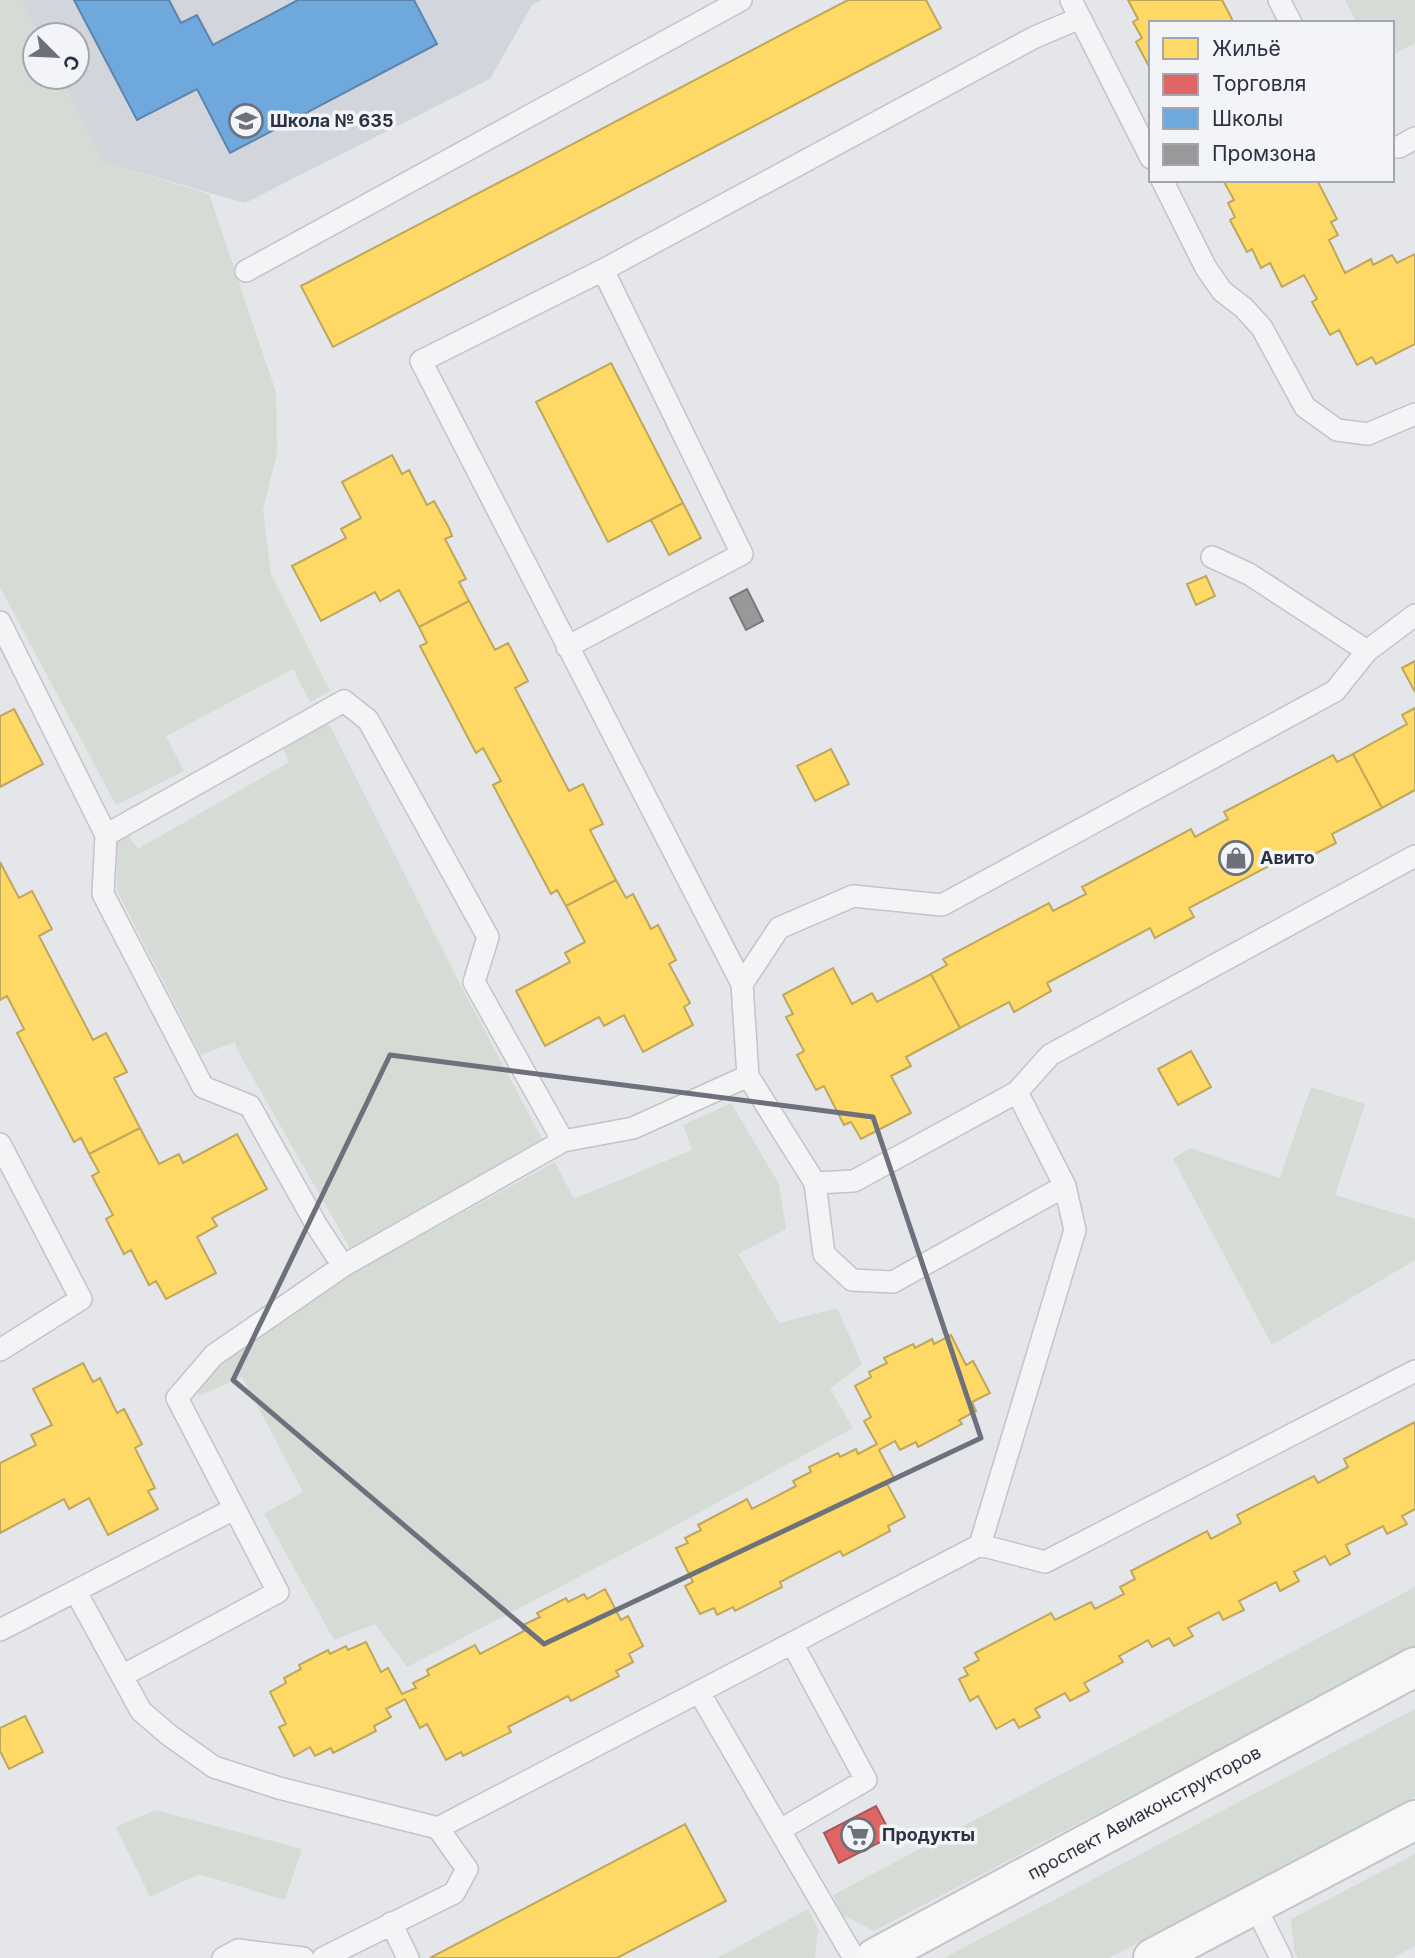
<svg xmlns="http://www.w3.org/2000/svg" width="1415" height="1958" font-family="Inter,sans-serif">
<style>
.built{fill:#d3d5dc}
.green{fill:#d4dcd5}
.homes{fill:#ffd966;stroke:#bfa75b;stroke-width:2}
.shops{fill:#e06666;stroke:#aa565b;stroke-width:2}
.schools{fill:#6fa8dc;stroke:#5b85ae;stroke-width:2}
.industry{fill:#999;stroke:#787a7f;stroke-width:2}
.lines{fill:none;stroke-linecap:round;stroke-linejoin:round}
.lane-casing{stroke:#c2c4c7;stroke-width:24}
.secondary-casing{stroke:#c2c4c7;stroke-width:42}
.lane{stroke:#f4f4f6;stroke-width:21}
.secondary{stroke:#f7f7f8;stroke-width:38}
.marked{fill:none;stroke:#6c717c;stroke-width:5;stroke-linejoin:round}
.labels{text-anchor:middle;stroke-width:7;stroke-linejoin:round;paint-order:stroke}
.poi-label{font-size:18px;font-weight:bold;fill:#2b3242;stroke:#f3f4f8;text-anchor:start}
.street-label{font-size:18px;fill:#2b3242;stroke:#f3f4f8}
</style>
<rect width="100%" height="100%" fill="#e4e6e9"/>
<path class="built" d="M21,0H542L532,5L490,79L245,203L103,162L60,77H77V35H39Z"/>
<path class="green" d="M0,0H21L39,35H35V77H60L103,162L209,194L276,392L277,453L263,510L271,574L330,691L310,702L293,669L166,736L184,771L116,805L0,587Z
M1345,0H1415V43L1392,55V23H1357Z
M324,721L330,726L460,984L542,1139L350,1248L236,1048L235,1042L201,1055L117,891V838L126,833L138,849L289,762L281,744Z
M1311,1087L1365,1104L1335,1195L1415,1219V1260L1272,1345L1173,1159L1190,1148L1280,1178Z
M731,1103L779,1184L786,1229L738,1254L779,1323L837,1308L862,1364L830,1389L853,1428L651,1539L407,1667L375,1624L334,1640L264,1514L303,1492L242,1377L199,1396L196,1388L222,1361L353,1273L555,1162L574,1199L692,1150L683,1125Z
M1415,1587V1646L874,1931L843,1915L833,1895Z
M1415,1709V1797L1109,1958H944Z
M155,1810L302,1849L285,1900L199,1874L150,1897L116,1827Z
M1415,1854V1946L1393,1958H1298L1294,1950L1291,1919Z
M808,1909L818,1929L815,1958H717Z"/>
<path class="homes" d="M848,0H926L941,28L333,347L301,286Z
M1128,0H1222L1234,23H1151V70L1136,42L1142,38L1133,22L1138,19Z
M1223,180H1317L1337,219L1331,222L1338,235L1329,240L1345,273L1371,259L1373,265L1392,255L1397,263L1415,254V344L1376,364L1372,357L1357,365L1339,330L1330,335L1312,302L1317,299L1304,275L1282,287L1270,263L1261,268L1252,249L1247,252L1230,220L1235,217L1228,203L1234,200Z
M611,363L683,503L608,542L536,402Z
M392,455L402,474L409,470L427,505L434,501L449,528L452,536L445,539L466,579L459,582L469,601L419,627L399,590L380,601L375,592L321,621L292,566L346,538L341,529L361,518L342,482Z
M683,503L701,538L669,555L651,520Z
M1206,576L1215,596L1196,605L1187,584Z
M469,601L495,650L508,643L528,681L515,688L569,791L583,784L603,824L590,830L616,880L566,906L557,890L551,894L493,785L501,781L483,748L476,753L420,646L427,643L419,627Z
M1415,661V692L1402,668Z
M1415,708V790L1382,808L1353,754L1407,724L1402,715Z
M14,709L43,764L0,787V716Z
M831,749L849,784L815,801L797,766Z
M1353,754L1382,808L1332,834L1336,843L1297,863L1292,854L1189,908L1194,917L1162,934L1155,938L1150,928L1047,983L1051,991L1014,1012L1009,1002L960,1028L931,974L947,965L943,959L1049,903L1053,911L1086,894L1082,887L1191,829L1195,837L1228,819L1224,812L1333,755L1337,762Z
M0,862L19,898L32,891L52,929L39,936L93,1040L106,1033L127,1072L114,1078L140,1128L89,1154L81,1138L74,1142L17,1033L24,1029L7,996L0,1000Z
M616,880L626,898L633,894L651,929L658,925L676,960L669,964L690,1003L684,1007L693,1025L643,1052L624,1015L604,1026L599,1017L545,1046L516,991L570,962L565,953L585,942L566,906Z
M833,968L852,1004L872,993L877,1002L931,974L960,1028L906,1057L911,1066L891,1076L911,1113L861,1139L851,1122L844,1125L824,1086L816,1090L797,1055L804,1051L786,1017L793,1014L783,995Z
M1191,1051L1211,1087L1178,1105L1158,1069Z
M140,1128L159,1164L179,1154L183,1163L237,1134L267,1189L212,1218L217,1226L197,1237L216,1273L166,1299L156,1281L149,1285L131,1250L124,1254L106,1219L113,1215L92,1176L99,1172L89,1154Z
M951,1335L966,1365L973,1361L990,1393L972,1402L976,1411L959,1420L962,1424L918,1447L916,1442L900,1450L895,1441L879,1450L894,1478L886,1482L905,1517L888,1526L890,1531L843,1556L840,1551L780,1582L782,1587L735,1611L733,1607L717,1615L714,1608L700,1614L685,1586L693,1582L676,1548L688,1543L685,1538L701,1530L698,1525L747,1499L752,1509L796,1486L793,1481L811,1472L809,1467L838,1453L840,1457L856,1449L858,1454L877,1444L864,1421L871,1417L855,1386L871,1377L869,1372L887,1363L884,1358L913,1344L915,1348L932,1339L934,1344Z
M83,1363L93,1382L100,1378L117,1413L124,1409L142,1444L135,1448L155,1488L148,1491L158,1509L108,1535L89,1498L69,1509L64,1499L0,1533V1463L36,1445L31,1435L52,1425L33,1389Z
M1415,1422V1509L1402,1516L1407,1524L1387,1534L1383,1526L1346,1545L1350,1554L1330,1565L1325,1556L1294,1572L1299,1581L1280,1591L1276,1582L1239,1601L1244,1610L1223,1620L1219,1612L1188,1628L1193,1636L1174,1646L1169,1638L1152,1647L1148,1640L1119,1656L1123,1662L1084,1683L1089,1691L1070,1701L1065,1693L1035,1709L1040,1717L1019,1728L1014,1719L996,1729L978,1696L970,1701L959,1679L968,1675L964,1668L979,1660L975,1653L1051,1613L1055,1620L1091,1602L1095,1609L1124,1594L1120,1587L1135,1579L1131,1571L1207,1531L1211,1539L1241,1523L1237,1515L1314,1476L1318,1483L1348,1467L1344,1459Z
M605,1589L621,1620L628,1616L643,1646L629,1654L633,1662L616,1671L619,1676L571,1701L568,1696L508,1727L511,1732L463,1756L461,1752L446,1760L427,1724L420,1728L405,1699L386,1709L391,1717L374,1726L376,1731L333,1753L331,1748L315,1756L310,1747L294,1756L279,1727L286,1724L270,1692L286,1683L284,1678L301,1669L299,1665L328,1650L330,1654L346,1646L348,1650L366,1642L381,1672L388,1668L402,1694L416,1688L413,1683L429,1675L427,1670L475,1645L480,1654L524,1631L521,1626L540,1617L537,1613L566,1598L568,1602L584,1594L587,1599Z
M25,1716L43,1752L9,1769L0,1751V1728Z
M685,1824L726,1901L617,1958H430Z"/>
<path class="shops" d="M876,1806L892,1836L839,1863L824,1833Z"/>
<path class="schools" d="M74,0H169L181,23L197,15L213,45L298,0H414L437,44L230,153L197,89L137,120Z"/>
<path class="industry" d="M747,589L763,621L746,630L730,598Z"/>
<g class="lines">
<g class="lane-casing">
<path id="lane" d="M1071,0L1151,158
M1279,0L1291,23
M1392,147H1399L1415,138
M1162,180L1206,268L1222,291L1244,308L1262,328L1305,407L1337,430L1368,434L1415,414
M246,271L741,0
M1212,557L1249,574L1367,651
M0,622L106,835L103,894L203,1087L250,1106L317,1226L343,1266L563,1141L633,1128L748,1076L742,984L779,928L853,896L942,905L1335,691L1367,651L1415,615
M567,647L742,554L603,270
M106,835L344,701L368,720L488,937L474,982L563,1141
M742,984L421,361L603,270L1035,37L1080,18
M1017,1092L1050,1055L1415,856
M0,1144L81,1299L0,1350
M815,1183L824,1254L852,1280L893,1282L1065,1186
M980,1545L1045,1562L1415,1371
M76,1592L141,1711L169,1735L214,1767L279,1788L438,1828L980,1545L1075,1230L1065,1186L1017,1092L854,1181L815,1183L748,1076
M0,1630L234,1509
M122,1676L278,1592L177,1398L214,1355L343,1266
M699,1692L854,1958
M780,1830L866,1780L792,1643
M1254,1904L1281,1958
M391,1923L408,1958
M223,1958L238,1950L303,1958
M323,1958L454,1893L467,1869L438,1828"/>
</g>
<g class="secondary-casing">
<g id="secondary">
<path id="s1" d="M875,1958L1415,1667"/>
<path d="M1153,1958L1415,1820"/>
</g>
</g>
<use href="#lane" class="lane"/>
<use href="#secondary" class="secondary"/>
</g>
<path class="marked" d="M390,1055L873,1117L981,1438L544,1644L233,1380Z"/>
<defs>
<g id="school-ring" transform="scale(1.75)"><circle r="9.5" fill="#f3f4f8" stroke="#6c717c" stroke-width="1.5"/><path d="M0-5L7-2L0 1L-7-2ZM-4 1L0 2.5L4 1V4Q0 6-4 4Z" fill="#6c717c"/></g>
<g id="shop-ring" transform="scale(1.75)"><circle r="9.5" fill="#f3f4f8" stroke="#6c717c" stroke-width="1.5"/><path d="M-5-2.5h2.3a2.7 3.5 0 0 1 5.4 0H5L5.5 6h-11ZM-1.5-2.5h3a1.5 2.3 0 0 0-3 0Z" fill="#6c717c"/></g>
<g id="supermarket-ring" transform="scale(1.75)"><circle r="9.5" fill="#f3f4f8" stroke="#6c717c" stroke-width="1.5"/><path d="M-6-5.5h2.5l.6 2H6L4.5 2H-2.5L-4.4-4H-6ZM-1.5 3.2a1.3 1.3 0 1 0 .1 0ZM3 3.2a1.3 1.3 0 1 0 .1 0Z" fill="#6c717c"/></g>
</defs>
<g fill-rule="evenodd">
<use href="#school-ring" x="246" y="121"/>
<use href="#shop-ring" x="1236" y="858"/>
<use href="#supermarket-ring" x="858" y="1835"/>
</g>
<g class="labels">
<g class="poi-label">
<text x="270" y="127">Школа № 635</text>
<text x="1260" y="864">Авито</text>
<text x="882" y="1841">Продукты</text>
</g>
<g class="street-label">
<text dy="6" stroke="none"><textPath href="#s1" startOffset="306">проспект Авиаконструкторов</textPath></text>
</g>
</g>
<rect x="1149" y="21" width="245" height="161" fill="#f3f4f8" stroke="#a3a6af" stroke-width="2"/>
<rect x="1163" y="38" width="35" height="21" fill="#ffd966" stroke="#a3a6af" stroke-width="2"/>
<text x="1212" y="56" font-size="21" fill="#2b3242">Жильё</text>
<rect x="1163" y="74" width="35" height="21" fill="#e06666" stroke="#a3a6af" stroke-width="2"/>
<text x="1212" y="91" font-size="21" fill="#2b3242">Торговля</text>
<rect x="1163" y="108" width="35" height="21" fill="#6fa8dc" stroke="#a3a6af" stroke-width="2"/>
<text x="1212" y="126" font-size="21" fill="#2b3242">Школы</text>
<rect x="1163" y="144" width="35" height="21" fill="#999999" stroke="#a3a6af" stroke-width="2"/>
<text x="1212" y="161" font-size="21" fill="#2b3242">Промзона</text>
<g transform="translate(56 56) rotate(114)"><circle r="33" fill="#f3f4f8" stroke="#a3a6af" stroke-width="2"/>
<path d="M0-5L12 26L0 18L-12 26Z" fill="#6c717c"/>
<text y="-10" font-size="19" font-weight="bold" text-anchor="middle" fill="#2b3242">С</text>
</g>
</svg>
